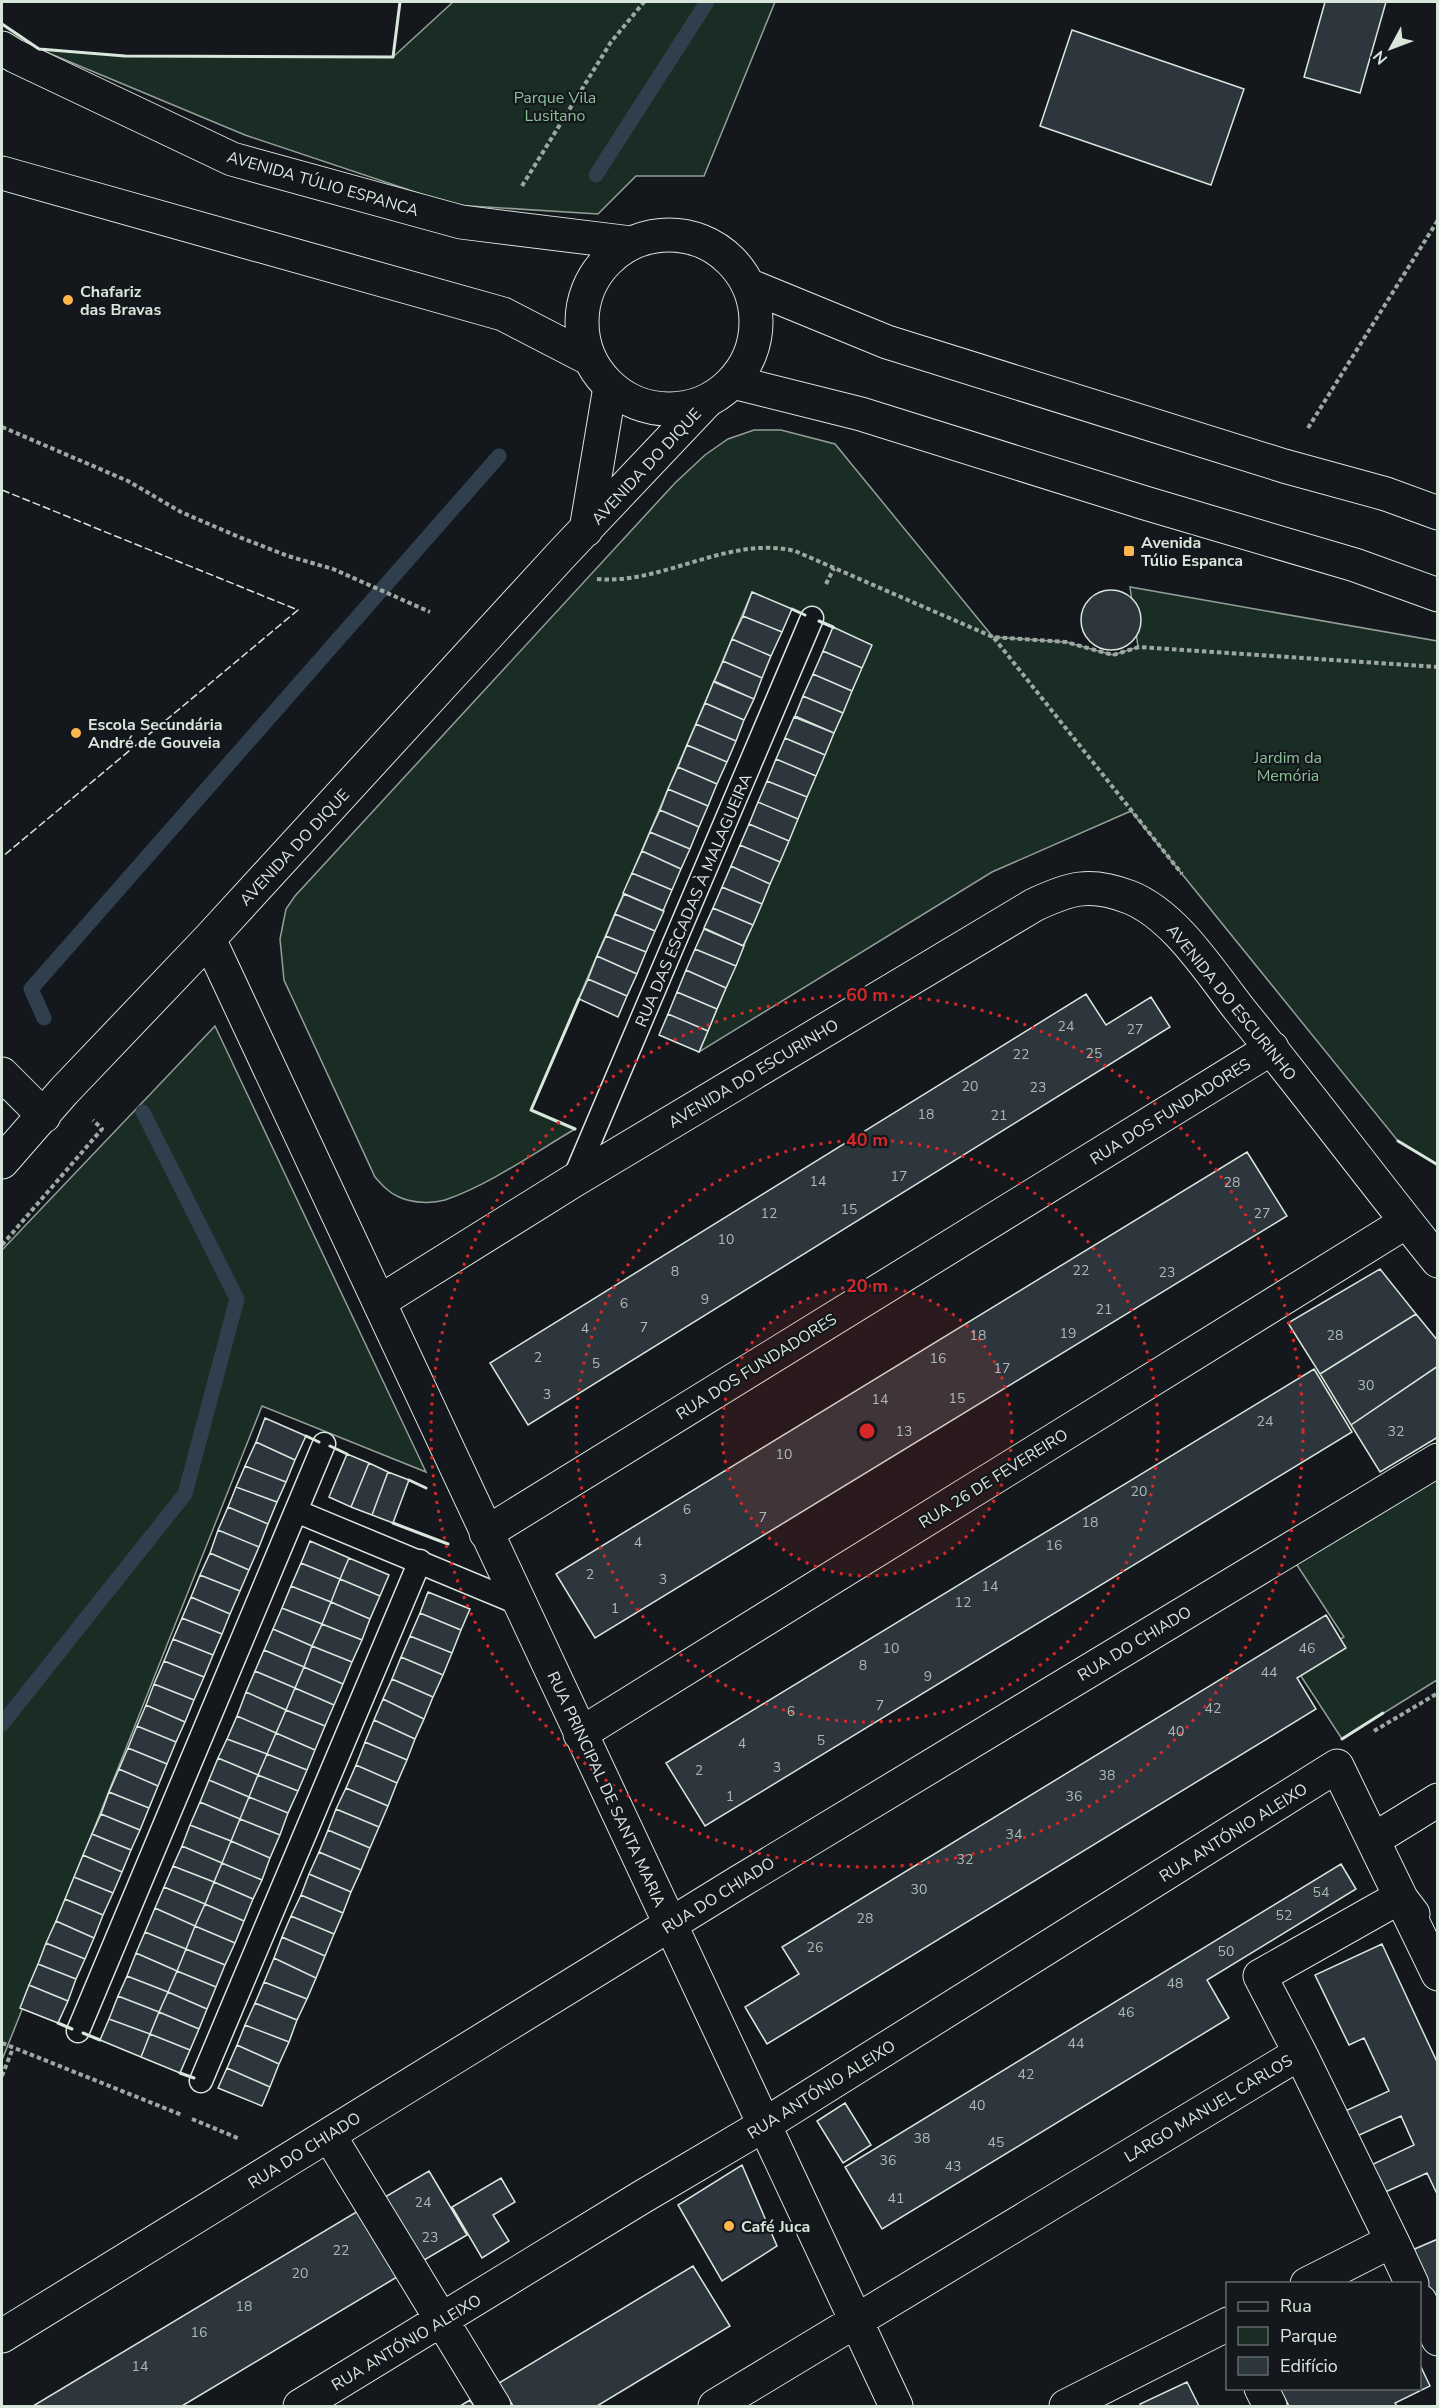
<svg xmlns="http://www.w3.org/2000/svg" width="1439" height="2408" font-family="'Nunito Sans',sans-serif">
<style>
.green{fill:#1a2d24;stroke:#939e99;stroke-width:1.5}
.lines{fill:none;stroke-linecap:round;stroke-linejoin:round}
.stream{stroke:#2f3f4d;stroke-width:15}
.building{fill:#2c363c;stroke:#d8e6dc;stroke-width:1.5}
.lane-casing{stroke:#d8e6dc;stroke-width:25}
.street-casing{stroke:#d8e6dc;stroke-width:35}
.primary-casing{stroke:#d8e6dc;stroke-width:35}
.path{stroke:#9da8a2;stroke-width:4;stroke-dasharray:4.5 3;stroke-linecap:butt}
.lane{stroke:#14181c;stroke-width:22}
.street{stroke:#14181c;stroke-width:33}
.primary{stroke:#14181c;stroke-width:33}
.fence{stroke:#d8e6dc;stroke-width:1.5;stroke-dasharray:8 3;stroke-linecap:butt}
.wall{stroke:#d8e6dc;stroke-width:3}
.ring{fill:none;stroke:#d62828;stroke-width:3;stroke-dasharray:3 6}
.poi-dot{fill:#ffb74d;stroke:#14181c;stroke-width:2}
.labels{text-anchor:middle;stroke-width:4.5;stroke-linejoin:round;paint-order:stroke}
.number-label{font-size:14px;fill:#adbab4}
.park-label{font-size:16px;fill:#8ac095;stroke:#14181c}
.street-label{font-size:16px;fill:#d8e6dc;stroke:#14181c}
.poi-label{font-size:16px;font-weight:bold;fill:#d8e6dc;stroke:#14181c;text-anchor:start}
.centre{fill:#d62828;stroke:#14181c;stroke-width:3}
.ring-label{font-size:18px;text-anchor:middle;font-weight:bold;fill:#d62828;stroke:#14181c;stroke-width:4.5;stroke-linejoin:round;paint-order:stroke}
</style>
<rect width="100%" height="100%" fill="#14181c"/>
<path class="green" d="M453,2H775L704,176H636L598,214L454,205L245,135L39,49L125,56L393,57Z
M754,430H781L835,444L993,637L1066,642L1113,655L1138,647L1130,587L1437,641V1165L1398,1141L1131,811L992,872L699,1052L871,645L752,592L531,1110L575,1129C534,1153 489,1185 445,1200C431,1204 412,1203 399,1197C389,1193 382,1185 375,1177L284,980L280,939L286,909L295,896L675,483L705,455L728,439Z
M215,1026L426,1472L262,1406L2,2060V1250Z
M1437,1477V1680L1342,1739L1295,1667L1344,1637L1295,1562Z"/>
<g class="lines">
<path class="stream" d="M596,175L707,2
M44,1018L31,989L499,456
M2,1724L185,1494L237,1299L143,1112"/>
</g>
<path class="building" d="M1325,2H1386L1360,93L1304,77Z
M1072,30L1244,89L1211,185L1040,126Z
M1081 620a30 30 0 1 1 60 0a30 30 0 1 1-60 0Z
M752,592L792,609L782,632L743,616Z
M743,616L782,632L771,656L732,639Z
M833,627L872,645L862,668L823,651Z
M732,639L771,656L762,678L723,661Z
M823,651L862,668L852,691L813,674Z
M723,661L762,678L754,699L714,682Z
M813,674L852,691L843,713L803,696Z
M714,681L754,699L744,720L705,703Z
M803,696L843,713L834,733L795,716Z
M705,703L744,720L736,741L696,724Z
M794,717L834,733L825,755L785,738Z
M696,724L736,741L727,762L687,745Z
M785,738L825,755L816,776L776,759Z
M687,745L727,762L717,784L678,767Z
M776,759L816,776L807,797L767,781Z
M678,767L717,784L708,806L668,789Z
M767,781L807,797L798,819L758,802Z
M668,789L708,806L699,827L660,810Z
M758,802L798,819L789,841L749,824Z
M660,810L699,827L690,849L650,832Z
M749,824L789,841L780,862L740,845Z
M650,832L690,849L681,869L642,851Z
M740,845L780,862L770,884L731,866Z
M642,851L681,869L672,890L632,873Z
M731,866L770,884L762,904L722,887Z
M632,873L672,890L663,911L623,893Z
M722,887L762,904L753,925L713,908Z
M624,894L664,911L655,931L615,914Z
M713,908L753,925L743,946L704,928Z
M615,914L655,931L646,952L606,936Z
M704,929L744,946L736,966L695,949Z
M606,936L646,952L637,974L597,956Z
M695,949L736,966L726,988L686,970Z
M597,956L637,974L627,996L588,979Z
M686,970L726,988L717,1009L677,992Z
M588,979L627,996L618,1017L579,999Z
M677,992L717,1009L708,1031L668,1014Z
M1086,994L1106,1025L1151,997L1170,1027L528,1425L490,1363Z
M668,1014L708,1031L699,1052L659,1035Z
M1247,1152L1287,1216L595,1638L556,1574Z
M1380,1269L1416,1314L1320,1374L1288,1323Z
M1416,1314L1438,1341V1366L1351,1425L1320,1374Z
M1438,1366V1437L1380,1472L1351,1425Z
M1314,1369L1352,1432L705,1826L666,1763Z
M265,1418L306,1436L295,1460L256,1442Z
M256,1442L295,1460L286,1482L245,1466Z
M347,1454L369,1463L351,1507L329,1497Z
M369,1463L388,1472L372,1515L351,1507Z
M245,1466L286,1482L277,1502L236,1487Z
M388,1472L409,1480L393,1523L372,1515Z
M236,1487L277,1502L268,1524L228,1507Z
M228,1507L268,1524L259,1547L218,1530Z
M218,1530L259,1547L249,1570L210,1553Z
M310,1541L349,1558L340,1579L301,1563Z
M210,1553L249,1570L240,1591L200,1575Z
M349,1558L389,1575L380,1596L340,1579Z
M301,1563L340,1579L331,1602L291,1586Z
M200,1575L240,1591L230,1614L191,1597Z
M340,1579L380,1596L370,1619L331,1602Z
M291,1586L331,1602L322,1624L282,1608Z
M428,1592L470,1609L461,1630L420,1613Z
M191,1597L230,1614L222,1634L182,1618Z
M331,1602L370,1619L362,1640L322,1624Z
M282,1608L322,1624L312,1646L273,1629Z
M420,1613L461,1630L452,1653L410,1636Z
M1326,1615L1346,1648L1297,1678L1316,1709L767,2044L745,2007L799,1974L782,1947Z
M182,1618L222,1634L213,1655L173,1639Z
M322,1624L362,1640L352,1662L312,1646Z
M273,1629L312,1646L304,1667L264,1650Z
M410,1636L452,1653L443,1675L401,1657Z
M173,1639L213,1655L204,1677L164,1661Z
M312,1646L352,1662L343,1684L304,1667Z
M264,1650L304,1667L295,1688L255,1671Z
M401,1657L443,1675L433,1697L392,1679Z
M164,1661L204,1677L194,1700L154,1684Z
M304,1667L343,1684L334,1705L295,1688Z
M255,1671L295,1688L286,1710L246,1692Z
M392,1679L433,1697L424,1719L383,1699Z
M154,1684L194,1700L185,1722L146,1705Z
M295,1688L334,1705L325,1726L286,1710Z
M246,1692L286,1710L276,1733L237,1716Z
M383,1699L424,1719L415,1739L374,1720Z
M146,1705L185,1722L176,1742L137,1726Z
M286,1710L325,1726L315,1750L276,1733Z
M237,1716L276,1733L267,1754L227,1739Z
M374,1720L415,1739L407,1760L365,1742Z
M137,1726L176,1742L167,1764L128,1748Z
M276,1733L315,1750L307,1770L267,1754Z
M227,1739L267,1754L258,1775L218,1758Z
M365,1742L407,1760L397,1783L356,1765Z
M128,1748L167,1764L158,1786L119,1769Z
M267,1754L307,1770L298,1791L258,1775Z
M218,1758L258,1775L249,1797L209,1780Z
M356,1765L397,1783L388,1806L346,1788Z
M119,1769L158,1786L149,1808L109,1792Z
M258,1775L298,1791L288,1813L249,1797Z
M209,1780L249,1797L240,1819L200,1802Z
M346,1788L388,1806L379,1827L336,1809Z
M109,1792L149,1808L140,1830L101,1814Z
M249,1797L288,1813L280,1835L240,1819Z
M200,1802L240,1819L231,1841L190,1825Z
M336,1809L379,1827L370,1848L328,1830Z
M101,1814L140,1830L131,1850L92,1834Z
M240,1819L280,1835L270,1858L231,1841Z
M190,1825L231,1841L222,1863L182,1846Z
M328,1830L370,1848L361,1870L319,1852Z
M92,1834L131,1850L122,1872L83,1855Z
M231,1841L270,1858L262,1880L222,1863Z
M182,1846L222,1863L214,1882L173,1866Z
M319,1852L361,1870L351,1892L309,1874Z
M83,1855L122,1872L113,1893L74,1877Z
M222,1863L262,1880L253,1899L214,1882Z
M1341,1864L1356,1889L1207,1980L1229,2018L882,2229L845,2167Z
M173,1866L214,1882L205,1904L164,1887Z
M309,1874L351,1892L343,1913L301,1895Z
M74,1877L113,1893L103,1915L65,1899Z
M214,1882L253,1899L244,1921L205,1904Z
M164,1887L205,1904L195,1926L155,1908Z
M301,1895L343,1913L334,1934L291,1916Z
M65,1899L103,1915L94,1938L56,1921Z
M205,1904L244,1921L235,1943L195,1926Z
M155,1908L195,1926L186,1949L145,1932Z
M291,1916L334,1934L325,1956L282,1937Z
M56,1921L94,1938L85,1959L46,1943Z
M195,1926L235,1943L225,1965L186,1949Z
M145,1932L186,1949L177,1971L136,1953Z
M282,1937L325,1956L316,1978L274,1958Z
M46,1943L85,1959L76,1979L38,1964Z
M1382,1944L1438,2064V2196L1427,2173L1381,2194L1369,2166L1414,2145L1401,2116L1355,2137L1343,2112L1389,2091L1364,2038L1349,2045L1315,1975Z
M186,1949L225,1965L216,1987L177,1971Z
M136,1953L177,1971L168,1992L127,1976Z
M274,1958L316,1978L307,1999L264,1982Z
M38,1964L76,1979L68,2001L29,1985Z
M177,1971L216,1987L207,2009L168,1992Z
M127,1976L168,1992L159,2012L118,1996Z
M264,1982L307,1999L297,2020L255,2003Z
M29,1985L68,2001L58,2023L20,2008Z
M168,1992L207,2009L199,2029L159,2012Z
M118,1996L159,2012L150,2034L109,2019Z
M255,2003L297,2020L289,2042L245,2025Z
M159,2012L199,2029L190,2050L150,2034Z
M109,2019L150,2034L141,2057L100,2040Z
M245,2025L289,2042L279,2064L237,2045Z
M150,2034L190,2050L180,2073L141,2057Z
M237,2045L279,2064L270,2087L227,2068Z
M227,2068L270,2087L262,2106L218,2088Z
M845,2103L871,2145L843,2163L817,2121Z
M742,2165L777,2246L722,2281L678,2205Z
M429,2171L467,2235L419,2263L380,2200Z
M501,2178L515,2202L493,2215L509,2241L482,2258L452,2207Z
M358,2211L397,2277L182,2406H33Z
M1438,2239V2309L1410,2251Z
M693,2266L730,2326L597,2406H513L499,2383Z
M1420,2365L1430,2386L1395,2403L1397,2406H1289L1280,2389L1420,2388Z
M1187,2382L1199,2406H1141L1140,2404Z
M470,2400L474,2406H460Z"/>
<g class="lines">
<g class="lane-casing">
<path id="lane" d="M573,1181L812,618
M296,1511L520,1604
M78,2031L324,1444
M201,2081L420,1561"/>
</g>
<g class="street-casing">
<path id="street" d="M586,530L610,387
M209,939L896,2406
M2,1074L44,1116
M2,1162L64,1091L209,939L562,554L706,402
M379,1302L573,1181L1034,905C1070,888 1090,882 1129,897C1175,915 1210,972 1240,1010C1307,1092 1371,1178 1438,1261
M486,1533L1272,1048
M580,1734L1406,1222
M1373,1840L1438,1800
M1300,2053L1260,1976L1400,1897L1413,1914
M329,2135L494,2406
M1392,2241L1412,2284
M1420,2301L1438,2339
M2,2336L739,1882L1438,1460
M1261,2388L1270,2406
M300,2406L642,2197L764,2125L1337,1766L1438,1974
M715,2406L1300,2053L1392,2241L1307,2284
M1066,2406L1228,2324"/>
</g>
<g class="primary-casing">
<path id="primary" d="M2,48L15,56L232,159L461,222L631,243
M2,173L503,314L590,359
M582 322a87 87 0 1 1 174 0a87 87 0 1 1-174 0Z
M748,285L887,342L1284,466L1386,494L1438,513
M733,382L861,414L1145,503L1355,565L1438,595"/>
</g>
<path class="path" d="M522,186L611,42L644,2
M2,427L128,481L181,512L239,537L288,556L333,569L430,612
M1308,428L1438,220
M597,579C663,585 728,535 795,551L993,637L1066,642L1113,655L1139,647L1438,667
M826,584L834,568
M994,638L1182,874
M2,1245L102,1129L93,1120
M1374,1731L1438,1693
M2,2043L182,2115
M2,2076L13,2048
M192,2119L240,2139"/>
<use href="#lane" class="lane"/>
<use href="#street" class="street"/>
<use href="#primary" class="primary"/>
<path class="fence" d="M2,490L298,610L2,857"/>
<path class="wall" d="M2,24L39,49L125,56L393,57L400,2
M792,609L805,615
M819,621L833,627
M575,1129L531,1110L579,999
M1398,1141L1438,1165
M306,1436L319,1442
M330,1446L347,1454
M409,1480L426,1488
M393,1523L448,1544
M1342,1739L1383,1713
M58,2023L72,2029
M83,2033L100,2040
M180,2073L194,2078"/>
</g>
<circle cx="867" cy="1431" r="145" fill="#d62828" fill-opacity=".12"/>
<g class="ring">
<circle cx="867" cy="1431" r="145"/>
<circle cx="867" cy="1431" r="291"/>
<circle cx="867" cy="1431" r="436"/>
</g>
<g class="poi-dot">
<circle cx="68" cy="300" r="6"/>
<rect x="1123" y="545" width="12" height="12" rx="3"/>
<circle cx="76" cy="733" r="6"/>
<circle cx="729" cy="2226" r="6"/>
</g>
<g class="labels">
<g class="number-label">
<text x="1066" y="1031">24</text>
<text x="1135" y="1034">27</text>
<text x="1094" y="1058">25</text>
<text x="1021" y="1059">22</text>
<text x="970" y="1091">20</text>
<text x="1038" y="1092">23</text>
<text x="926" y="1119">18</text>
<text x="999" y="1120">21</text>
<text x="899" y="1181">17</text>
<text x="818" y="1186">14</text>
<text x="1232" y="1187">28</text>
<text x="849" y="1214">15</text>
<text x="769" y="1218">12</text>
<text x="1262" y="1218">27</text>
<text x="726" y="1244">10</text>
<text x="1081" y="1275">22</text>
<text x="675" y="1276">8</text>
<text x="1167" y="1277">23</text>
<text x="705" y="1304">9</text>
<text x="624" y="1308">6</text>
<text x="1104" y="1314">21</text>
<text x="644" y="1332">7</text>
<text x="585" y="1333">4</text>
<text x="1068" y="1338">19</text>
<text x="978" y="1340">18</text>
<text x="1335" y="1340">28</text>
<text x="538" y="1362">2</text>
<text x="938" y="1363">16</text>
<text x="596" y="1368">5</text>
<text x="1002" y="1373">17</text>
<text x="1366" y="1390">30</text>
<text x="547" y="1399">3</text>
<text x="957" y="1403">15</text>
<text x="880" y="1404">14</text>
<text x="1265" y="1426">24</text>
<text x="904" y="1436">13</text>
<text x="1396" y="1436">32</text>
<text x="784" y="1459">10</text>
<text x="1139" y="1496">20</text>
<text x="687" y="1514">6</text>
<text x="763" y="1522">7</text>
<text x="1090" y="1527">18</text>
<text x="638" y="1547">4</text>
<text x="1054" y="1550">16</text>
<text x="590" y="1579">2</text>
<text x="663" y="1584">3</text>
<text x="990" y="1591">14</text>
<text x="963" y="1607">12</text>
<text x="615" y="1613">1</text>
<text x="891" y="1653">10</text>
<text x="1307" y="1653">46</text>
<text x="863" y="1670">8</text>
<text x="1269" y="1677">44</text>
<text x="928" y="1681">9</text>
<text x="880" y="1710">7</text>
<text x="1213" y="1713">42</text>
<text x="791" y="1716">6</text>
<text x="1176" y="1736">40</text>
<text x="821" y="1745">5</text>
<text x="742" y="1748">4</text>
<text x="777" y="1772">3</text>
<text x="699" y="1775">2</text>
<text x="1107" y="1780">38</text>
<text x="730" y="1801">1</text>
<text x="1074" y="1801">36</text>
<text x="1014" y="1839">34</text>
<text x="965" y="1864">32</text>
<text x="919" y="1894">30</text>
<text x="1321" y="1897">54</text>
<text x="1284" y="1920">52</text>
<text x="865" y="1923">28</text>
<text x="815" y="1952">26</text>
<text x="1226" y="1956">50</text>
<text x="1175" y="1988">48</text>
<text x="1126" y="2017">46</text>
<text x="1076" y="2048">44</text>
<text x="1026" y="2079">42</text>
<text x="977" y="2110">40</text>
<text x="922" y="2143">38</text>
<text x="996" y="2147">45</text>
<text x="888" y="2165">36</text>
<text x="953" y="2171">43</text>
<text x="896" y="2203">41</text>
<text x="423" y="2207">24</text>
<text x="430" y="2242">23</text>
<text x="341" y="2255">22</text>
<text x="300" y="2278">20</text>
<text x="244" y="2311">18</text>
<text x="199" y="2337">16</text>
<text x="140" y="2371">14</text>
</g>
<g class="park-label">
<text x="555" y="103">Parque Vila<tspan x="555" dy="18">Lusitano</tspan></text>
<text x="1288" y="763">Jardim da<tspan x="1288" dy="18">Memória</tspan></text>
</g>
<g class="street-label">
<text transform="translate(323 183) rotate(16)" y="6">AVENIDA TÚLIO ESPANCA</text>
<text transform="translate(646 466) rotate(-47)" y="6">AVENIDA DO DIQUE</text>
<text transform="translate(294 847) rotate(-47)" y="6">AVENIDA DO DIQUE</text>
<text transform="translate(693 900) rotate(-67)" y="6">RUA DAS ESCADAS À MALAGUEIRA</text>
<text transform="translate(1232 1002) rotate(51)" y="6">AVENIDA DO ESCURINHO</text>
<text transform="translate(753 1073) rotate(-31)" y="6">AVENIDA DO ESCURINHO</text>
<text transform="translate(1170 1111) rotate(-32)" y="6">RUA DOS FUNDADORES</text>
<text transform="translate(756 1366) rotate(-32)" y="6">RUA DOS FUNDADORES</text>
<text transform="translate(993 1478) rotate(-32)" y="6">RUA 26 DE FEVEREIRO</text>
<text transform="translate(1134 1643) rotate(-31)" y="6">RUA DO CHIADO</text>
<text transform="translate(607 1789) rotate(65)" y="6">RUA PRINCIPAL DE SANTA MARIA</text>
<text transform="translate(1233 1832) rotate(-32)" y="6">RUA ANTÓNIO ALEIXO</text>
<text transform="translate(718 1895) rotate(-32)" y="6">RUA DO CHIADO</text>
<text transform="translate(821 2089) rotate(-32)" y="6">RUA ANTÓNIO ALEIXO</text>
<text transform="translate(1208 2108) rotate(-31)" y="6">LARGO MANUEL CARLOS</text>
<text transform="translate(304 2150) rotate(-32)" y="6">RUA DO CHIADO</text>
<text transform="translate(406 2342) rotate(-31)" y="6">RUA ANTÓNIO ALEIXO</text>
</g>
<g class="poi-label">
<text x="80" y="297">Chafariz<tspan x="80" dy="18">das Bravas</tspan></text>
<text x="1141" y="548">Avenida<tspan x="1141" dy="18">Túlio Espanca</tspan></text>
<text x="88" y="730">Escola Secundária<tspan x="88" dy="18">André de Gouveia</tspan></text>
<text x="741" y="2232">Café Juca</text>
</g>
</g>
<circle cx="867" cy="1431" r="9" class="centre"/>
<g class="ring-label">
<text x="867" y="1001">60 m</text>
<text x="867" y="1146">40 m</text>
<text x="867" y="1292">20 m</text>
</g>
<rect width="1439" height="2408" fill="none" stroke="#d8e6dc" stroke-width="6"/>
<rect x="1226" y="2282" width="195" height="108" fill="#14181c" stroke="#626a69" stroke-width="1.5"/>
<rect x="1238" y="2302" width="30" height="9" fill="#14181c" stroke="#626a69" stroke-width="1.5"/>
<text x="1280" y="2312" font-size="18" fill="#d8e6dc">Rua</text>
<rect x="1238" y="2327" width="30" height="18" fill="#1a2d24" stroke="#626a69" stroke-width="1.5"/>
<text x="1280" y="2342" font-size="18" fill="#d8e6dc">Parque</text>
<rect x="1238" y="2357" width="30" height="18" fill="#2c363c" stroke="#626a69" stroke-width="1.5"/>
<text x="1280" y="2372" font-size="18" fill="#d8e6dc">Edifício</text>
<g transform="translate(1391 48) rotate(229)" stroke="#14181c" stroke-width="4.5" paint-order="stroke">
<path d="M0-4.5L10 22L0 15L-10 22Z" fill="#d8e6dc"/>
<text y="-9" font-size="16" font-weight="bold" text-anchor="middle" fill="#d8e6dc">N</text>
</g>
</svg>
